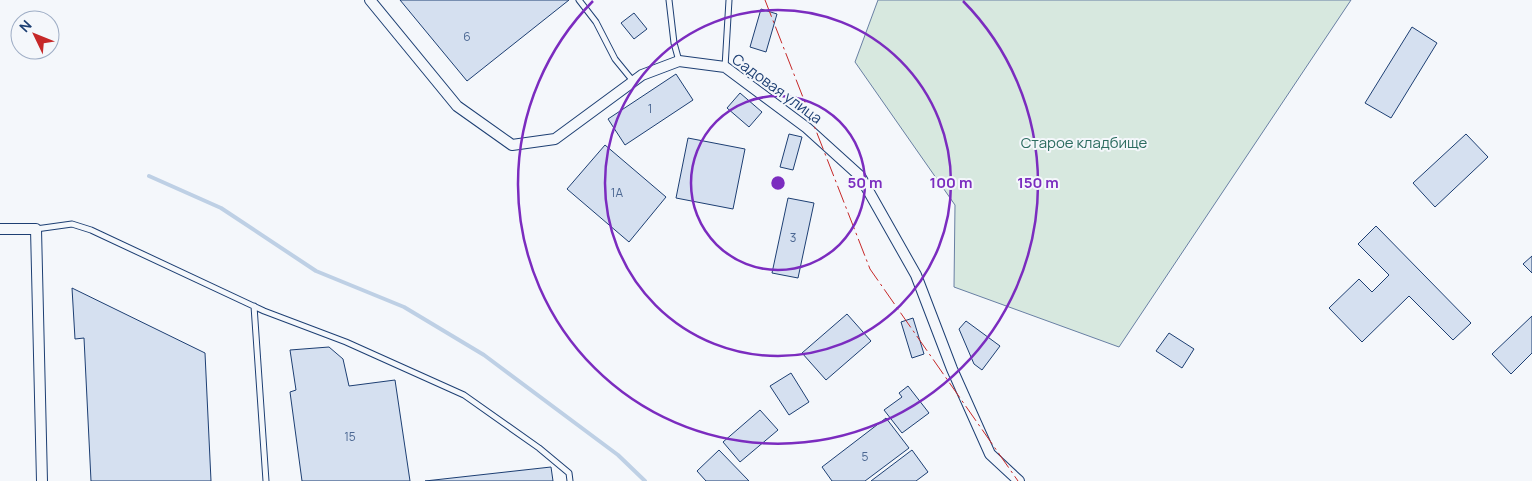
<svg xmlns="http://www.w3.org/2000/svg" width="1532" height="481" font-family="Manrope,sans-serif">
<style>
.green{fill:#d7e8df;stroke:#687fa3}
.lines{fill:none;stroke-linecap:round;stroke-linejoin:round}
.stream{stroke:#bed0e5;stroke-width:4}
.building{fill:#d5e0f0;stroke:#1d3f73}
.lane-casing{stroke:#1d3f73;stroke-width:7}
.street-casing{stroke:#1d3f73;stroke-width:12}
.lane{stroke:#f4f7fb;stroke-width:5}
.street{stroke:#f4f7fb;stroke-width:10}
.power{stroke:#c62828;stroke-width:1;stroke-dasharray:18 4 2.5 4;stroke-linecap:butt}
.ring{fill:none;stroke:#7b2cbf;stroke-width:2.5}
.labels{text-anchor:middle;stroke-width:4;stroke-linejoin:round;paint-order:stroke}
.number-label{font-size:12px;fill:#4b6792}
.street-label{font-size:15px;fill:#1d3f73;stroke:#f4f7fb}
.park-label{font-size:15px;fill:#2c6c60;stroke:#f4f7fb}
.centre{fill:#7b2cbf;stroke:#f4f7fb;stroke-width:2.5}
.ring-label{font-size:15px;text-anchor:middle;font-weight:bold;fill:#7b2cbf;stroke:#f4f7fb;stroke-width:4;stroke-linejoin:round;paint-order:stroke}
</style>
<rect width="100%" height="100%" fill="#f4f7fb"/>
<path class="green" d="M878,0H1351L1119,347L954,287L955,205L855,62Z"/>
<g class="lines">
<path class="stream" d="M149,176L221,208L316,271L404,307L484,355L618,455L645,481"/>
</g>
<path class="building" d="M400,0H569L467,81Z
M761,9L777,14L766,52L750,47Z
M634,13L647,29L634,39L621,23Z
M1412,27L1437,43L1391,118L1365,103Z
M676,74L693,100L625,145L608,119Z
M740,93L762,112L749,127L727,108Z
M789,134L802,137L793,170L780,167Z
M1466,134L1488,157L1435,207L1413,183Z
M688,138L745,149L733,209L676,198Z
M605,145L666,197L629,242L567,189Z
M788,198L814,203L798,278L772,273Z
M1376,226L1471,323L1453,340L1409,296L1362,342L1329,308L1359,279L1372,292L1389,275L1358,244Z
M1532,256V273L1523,264Z
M72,288L205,353L211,481H91L84,338L75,339Z
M847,314L871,341L826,380L802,353Z
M1532,316V353L1511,374L1492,354Z
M913,318L924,354L912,358L901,322Z
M966,321L1000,346L982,370L974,364L959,329Z
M1169,333L1194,349L1182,368L1156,351Z
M329,347L343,359L349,386L395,380L410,481H302L290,392L296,390L290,350Z
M791,373L809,402L789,415L770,386Z
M908,386L929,413L902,433L884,410L902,397L899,393Z
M760,410L778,430L740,462L723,442Z
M886,418L909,448L865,481H832L822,467Z
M719,450L749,481H706L697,471Z
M912,450L928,472L916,481H871Z
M551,467L553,481H425Z"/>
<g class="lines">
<g class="lane-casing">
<path id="lane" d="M579,0L596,22L615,59L633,81
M669,0L674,43L679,61
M725,67L729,0
M36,229L72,224L91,230L264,311L346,342L464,395L539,448L569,473L570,481
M254,306L266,481"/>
</g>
<g class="street-casing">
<path id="street" d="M370,0L457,106L512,145L555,139L642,75L679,61L725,67L807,128L860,176L916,275L952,369L990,454L1019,481
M0,229H36L42,481"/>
</g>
<use href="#lane" class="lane"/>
<use href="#street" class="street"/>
<path class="power" d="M765,0L870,269L1018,481"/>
</g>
<g class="ring">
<circle cx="778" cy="183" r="87"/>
<circle cx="778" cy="183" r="173"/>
<path d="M963 1A260 260 0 1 1 593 1"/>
</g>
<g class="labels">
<g class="number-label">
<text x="467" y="41">6</text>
<text x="650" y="113">1</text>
<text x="617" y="197">1А</text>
<text x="793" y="242">3</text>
<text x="350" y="441">15</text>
<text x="865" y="461">5</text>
</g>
<g class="street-label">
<text transform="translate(777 89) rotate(36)" y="5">Садовая улица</text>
</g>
<g class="park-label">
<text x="1084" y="148">Старое кладбище</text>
</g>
</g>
<circle cx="778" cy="183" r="8" class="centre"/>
<g class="ring-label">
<text x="865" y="188">50 m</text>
<text x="951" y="188">100 m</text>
<text x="1038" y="188">150 m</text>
</g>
<g transform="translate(35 35) rotate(313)"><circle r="24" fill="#f4f7fb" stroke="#9eadc5"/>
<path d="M0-4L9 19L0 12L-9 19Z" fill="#c62828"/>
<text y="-8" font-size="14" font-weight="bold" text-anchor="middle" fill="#1d3f73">N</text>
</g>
</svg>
